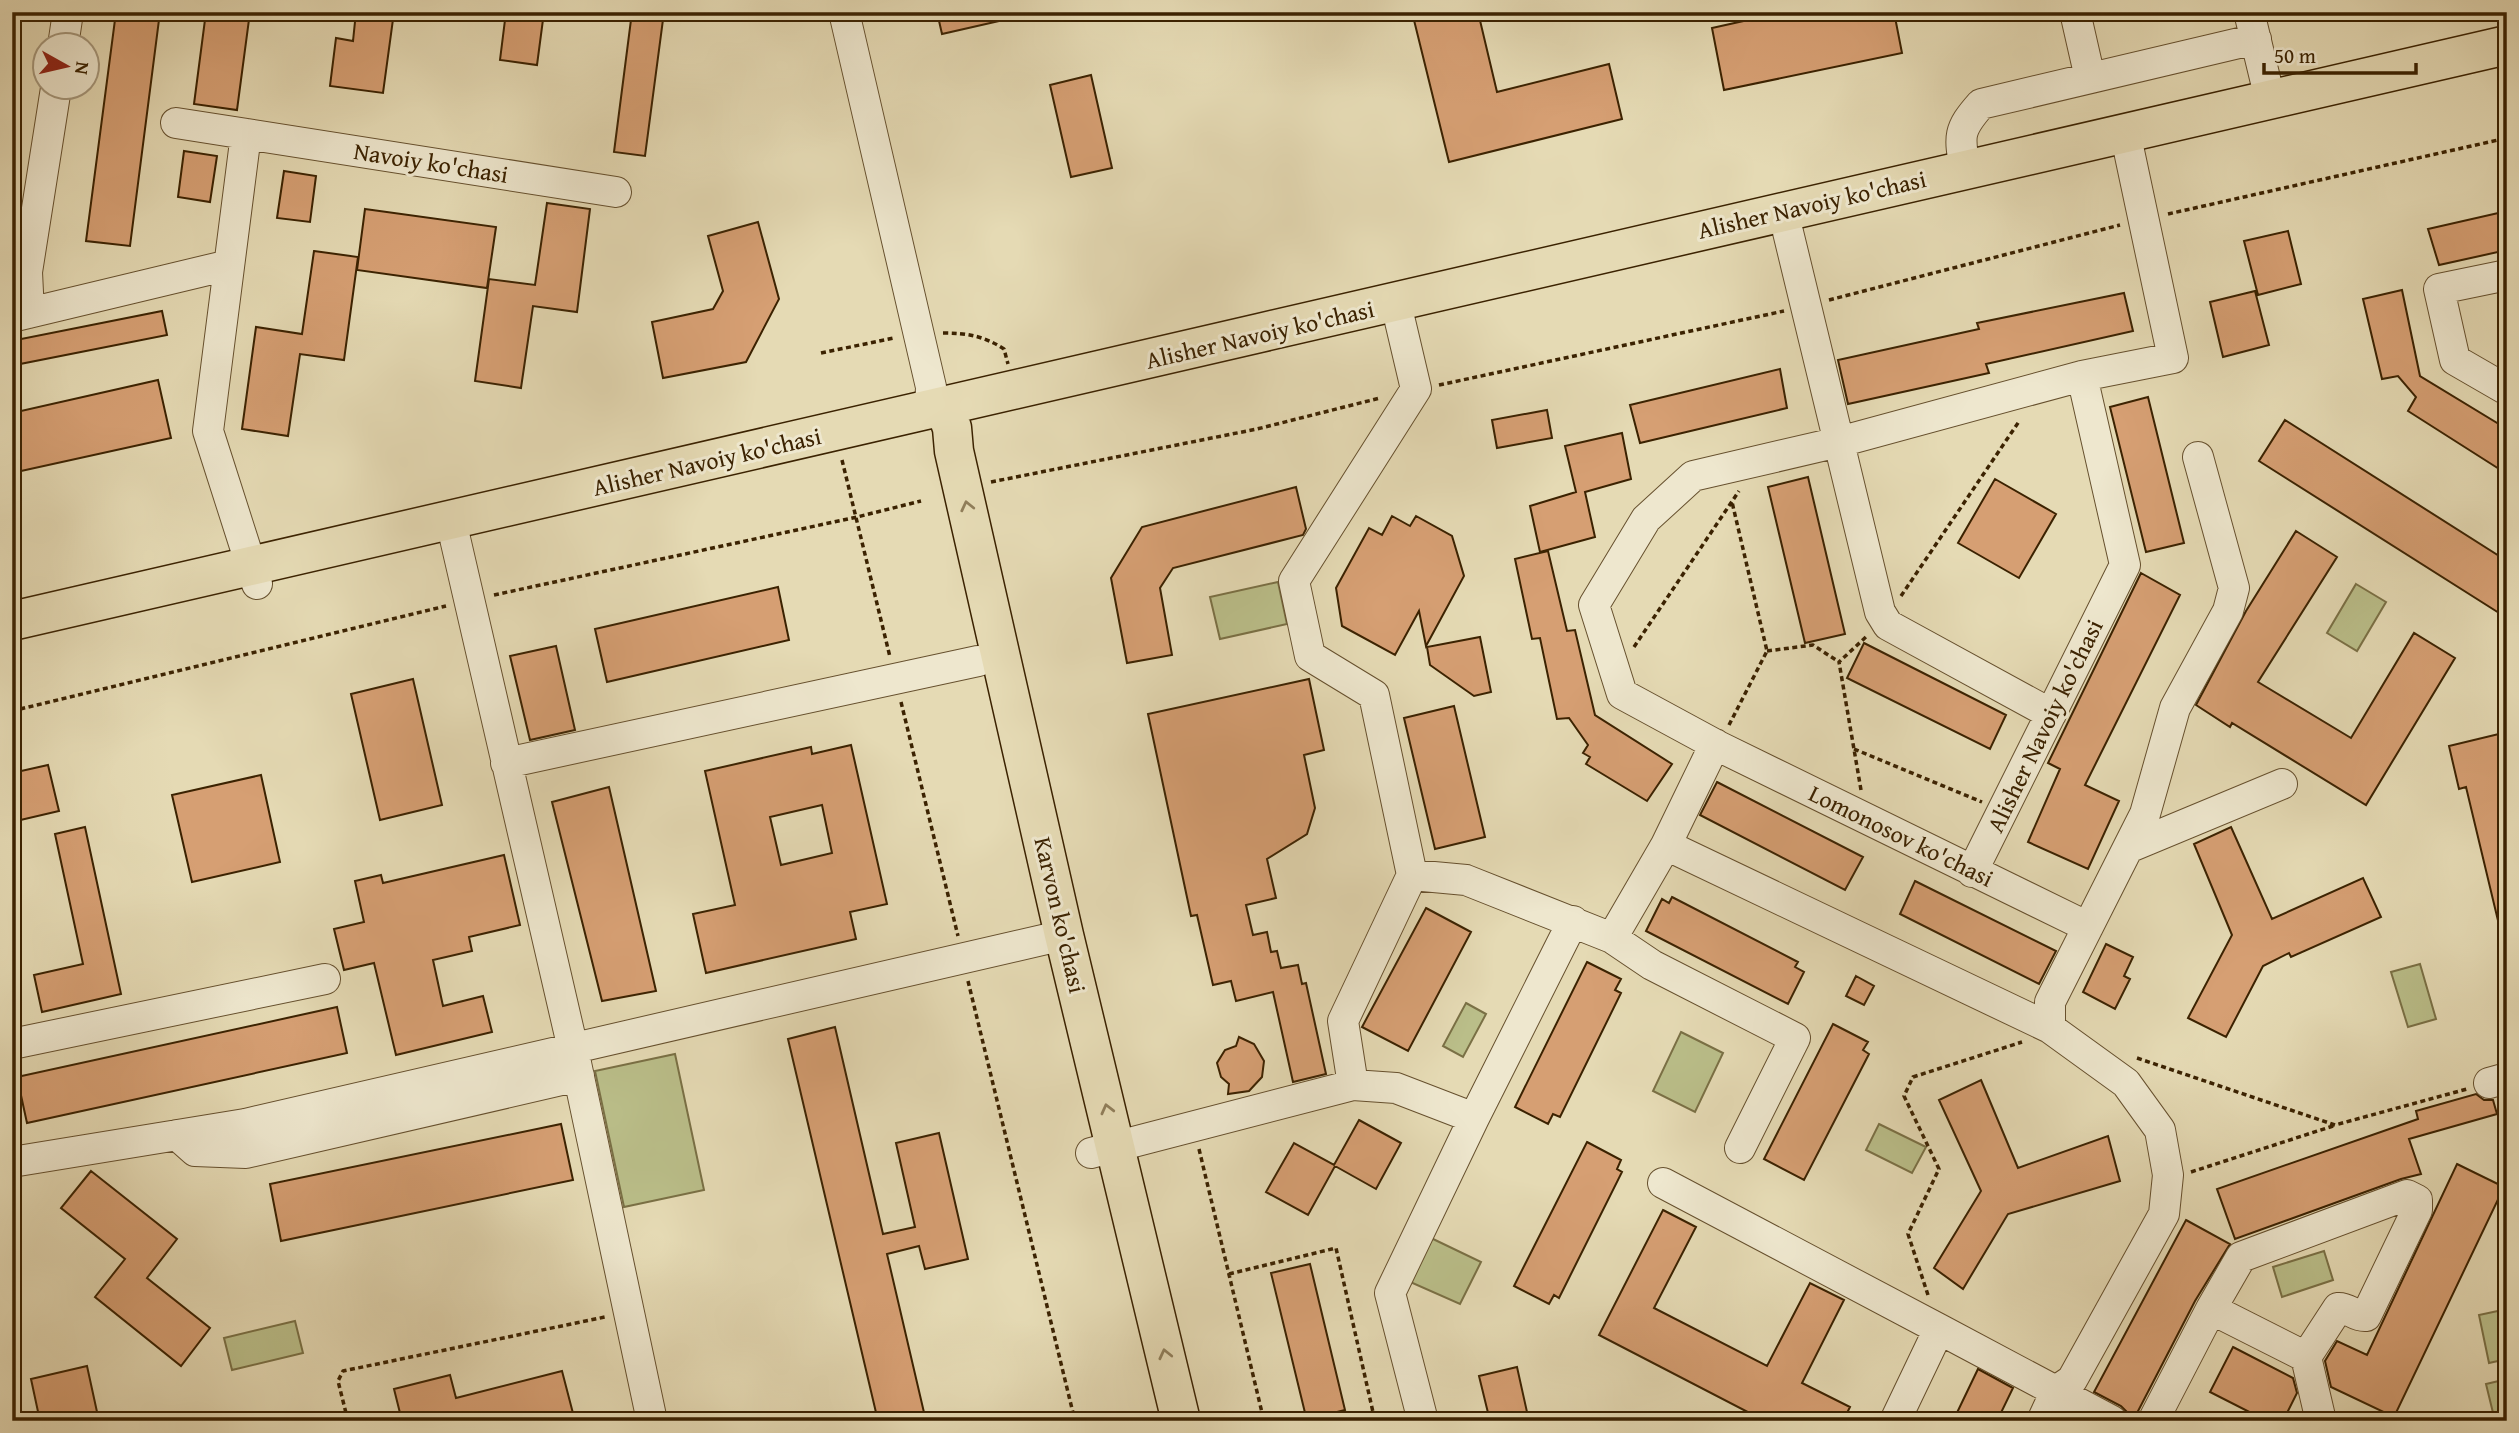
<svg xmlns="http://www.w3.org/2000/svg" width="2519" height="1433" font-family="'Gentium Book Plus',serif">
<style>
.green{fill:#babe89;stroke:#7a7045;stroke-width:2}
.building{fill:#d69f73;stroke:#3b2201;stroke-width:2;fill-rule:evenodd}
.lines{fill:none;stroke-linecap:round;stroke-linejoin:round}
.minor-casing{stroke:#66502e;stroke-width:32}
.major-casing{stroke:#3b2201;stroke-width:41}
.path{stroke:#3b2201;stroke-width:3.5;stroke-dasharray:5 3.5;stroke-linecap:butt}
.minor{stroke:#eee7ce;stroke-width:30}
.major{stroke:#e5dab4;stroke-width:38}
.oneway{stroke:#907e5a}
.labels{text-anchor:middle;stroke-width:6;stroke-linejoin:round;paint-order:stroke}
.street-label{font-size:24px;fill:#3b2201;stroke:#eee7ce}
</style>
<rect width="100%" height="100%" fill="#e5dab4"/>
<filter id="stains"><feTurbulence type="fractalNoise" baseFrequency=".00286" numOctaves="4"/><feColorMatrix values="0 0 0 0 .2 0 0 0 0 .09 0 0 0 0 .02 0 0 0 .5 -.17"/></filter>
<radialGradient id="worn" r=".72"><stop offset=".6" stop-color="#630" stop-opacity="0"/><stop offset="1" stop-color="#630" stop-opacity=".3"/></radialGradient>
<path class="green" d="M1278,582L1287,624L1220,639L1210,597Z
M2356,584L2386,602L2357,651L2327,633Z
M2420,964L2436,1019L2408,1027L2391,972Z
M1466,1003L1486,1014L1463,1057L1443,1046Z
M1681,1032L1723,1053L1695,1112L1653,1091Z
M675,1054L704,1190L624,1207L595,1071Z
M1879,1124L1926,1147L1912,1173L1866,1150Z
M1431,1238L1481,1262L1460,1304L1408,1281Z
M2324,1251L2333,1280L2282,1297L2273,1267Z
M2507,1309V1359L2489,1363L2479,1315Z
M295,1321L303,1353L232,1370L224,1338Z
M2507,1379V1421H2495L2486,1384Z"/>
<path class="building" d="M116,12H160L130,246L86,241Z
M206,12H250L237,110L194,104Z
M356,12H394L383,93L330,86L336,38L353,41Z
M506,12H544L537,65L500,60Z
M632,12H664L645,156L614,152Z
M937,12H1007L1008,19L942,34Z
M1412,12H1478L1497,92L1609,64L1622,119L1449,162Z
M1784,12H1894L1902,53L1724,90L1712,28Z
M1091,75L1112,168L1071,177L1050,85Z
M184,151L217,156L210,202L178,197Z
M284,171L316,176L310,222L277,218Z
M547,203L590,209L577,312L533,306L521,388L475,381L489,279L535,285Z
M365,209L496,227L487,288L357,270Z
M2507,211V250L2439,265L2428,229Z
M758,222L779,299L746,362L663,378L652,322L713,309L723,291L708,236Z
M2288,231L2301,284L2258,295L2244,241Z
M314,251L358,257L344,360L300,354L288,436L242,429L256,327L302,334Z
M2402,290L2420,376L2507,429V474L2408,411L2416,397L2398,376L2382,379L2363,299Z
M2255,291L2269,345L2223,357L2210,302Z
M2124,293L2133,331L1986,364L1989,373L1848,404L1838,360L1979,329L1977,323Z
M162,311L167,335L20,364L16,340Z
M1780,369L1787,408L1640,443L1630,405Z
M158,380L171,438L12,473V413Z
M2148,397L2184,543L2146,552L2110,407Z
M1547,410L1552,438L1497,448L1492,420Z
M2285,420L2507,561V618L2259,461Z
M1622,433L1631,479L1585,492L1595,537L1540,552L1530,506L1576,492L1565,446Z
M1808,477L1845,634L1805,643L1768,487Z
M1995,479L2056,514L2019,578L1958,543Z
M1296,487L1306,529L1303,535L1173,568L1160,588L1172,655L1127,663L1111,578L1142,527Z
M1392,516L1410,526L1416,516L1452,536L1464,576L1426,646L1419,611L1395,655L1342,626L1336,588L1369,528L1382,535Z
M2296,531L2337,557L2258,682L2351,738L2414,633L2455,658L2366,805L2232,723L2230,727L2196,705L2246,611Z
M1548,551L1567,631L1575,630L1595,715L1672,764L1647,801L1586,764L1590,757L1583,753L1588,745L1569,718L1557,719L1540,638L1532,639L1515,559Z
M2141,573L2180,595L2085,785L2119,801L2088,869L2028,842L2060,769L2048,763Z
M778,587L789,640L607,682L595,629Z
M1480,637L1491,692L1474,696L1430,665L1427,647Z
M1864,643L2006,715L1990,749L1847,678Z
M556,646L575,730L530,740L510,656Z
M413,679L442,805L380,820L351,694Z
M1309,679L1324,750L1304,755L1315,808L1307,834L1267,859L1276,898L1246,905L1253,935L1267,932L1271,952L1277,951L1281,968L1298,965L1302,984L1306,983L1326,1074L1293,1082L1273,992L1236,1001L1231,981L1213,985L1197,915L1191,916L1148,714Z
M1454,706L1485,837L1435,849L1404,718Z
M2507,732V928L2500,929L2466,787L2459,789L2449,746Z
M851,745L887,904L850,912L856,939L706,973L693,914L735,905L705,771L811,747L812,754ZM822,805L832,853L781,865L770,817Z
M48,765L59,811L12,822V773Z
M261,775L280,862L192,882L172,795Z
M1717,782L1863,857L1845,890L1700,815Z
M609,787L656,991L602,1001L552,802Z
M85,827L121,994L42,1012L34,975L83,964L55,834Z
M2231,827L2272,919L2363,878L2381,917L2291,957L2289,953L2263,966L2226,1037L2188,1018L2232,935L2194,844Z
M504,855L520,925L469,937L472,951L433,960L443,1006L483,996L492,1032L396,1055L374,963L344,970L334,929L364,922L355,881L381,875L383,883Z
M1915,881L2056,951L2039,984L1900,914Z
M1672,897L1798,962L1795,967L1804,972L1788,1004L1646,931L1662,899L1669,903Z
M1426,908L1471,932L1408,1051L1362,1027Z
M2106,944L2133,957L2124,976L2130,979L2115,1009L2083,992Z
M1587,962L1621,979L1615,990L1621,993L1560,1117L1553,1114L1548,1124L1515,1107Z
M1856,976L1874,986L1864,1005L1846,996Z
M337,1007L347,1053L27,1123L17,1077Z
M1833,1024L1868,1042L1863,1050L1869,1054L1804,1180L1764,1159Z
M835,1027L883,1234L915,1227L896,1143L939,1133L968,1259L925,1269L919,1246L887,1254L926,1421H878L788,1039Z
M1239,1037L1254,1044L1264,1061L1262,1077L1249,1091L1228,1094L1229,1084L1221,1077L1217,1063L1225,1050L1236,1046Z
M1981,1080L2018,1168L2108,1136L2120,1181L2008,1214L1963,1289L1934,1268L1981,1191L1939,1100Z
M2476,1094L2484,1100H2493L2497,1114L2409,1139L2421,1174L2401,1179L2235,1239L2217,1189L2418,1119L2416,1111Z
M1359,1120L1401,1143L1376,1189L1335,1166L1308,1215L1266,1192L1294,1143L1334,1165Z
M561,1124L573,1180L281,1241L270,1184Z
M1587,1142L1621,1160L1617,1169L1622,1172L1559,1298L1554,1295L1549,1304L1514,1286Z
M2457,1164L2504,1187L2394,1417L2331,1387L2325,1361L2337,1341L2367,1355Z
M91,1171L177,1239L147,1278L210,1328L181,1366L95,1297L125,1259L61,1208Z
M1663,1210L1696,1227L1654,1308L1767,1366L1810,1283L1844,1300L1802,1383L1850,1407L1843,1421H1765L1599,1335Z
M2186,1220L2230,1244L2195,1301L2137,1413L2136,1421H2129L2127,1412L2121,1406L2094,1392Z
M1310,1264L1345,1410L1337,1412L1339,1421H1307L1271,1273Z
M2233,1347L2293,1378L2297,1393L2283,1421H2267L2210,1392Z
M87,1366L99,1421H40L31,1379Z
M1517,1367L1529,1421H1490L1479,1376Z
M1978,1369L2013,1388L1997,1421H1953Z
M562,1371L575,1421H402L394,1389L450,1375L456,1398Z"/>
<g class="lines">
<g class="minor-casing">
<path id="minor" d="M844,12L931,387L930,410
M2075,12L2090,78
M2249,12L2270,99
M63,46L68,12
M176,123L616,192
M246,134L208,431L257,584
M1965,169C1959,136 1958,130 1981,104L2256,39
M1788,232L1880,612L1888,625L2051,714
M2507,275L2439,289L2455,360L2507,390
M29,313L27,272L56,88
M12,317L229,265
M451,521L573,1049L652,1421
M506,763L978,661
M1666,845L2050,1028
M2128,848L2282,784
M1972,872L2125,565L2082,376
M1412,875L1466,880L1612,938L1666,845L1715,744
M2088,927L1718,746L1622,694L1594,605L1646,519L1693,476L1839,442L2082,376L2173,358L2125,132
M1612,938L1652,965L1795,1038L1740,1148
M12,1044L325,979
M2489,1083L2507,1078
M1353,1085L1343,1021L1412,875L1374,695L1310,656L1294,581L1416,389L1400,321
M177,1135L195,1151L246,1153L579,1076
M1091,1153L1353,1085L1396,1088L1474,1118
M12,1162L245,1124L1064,935
M1663,1183L1939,1329L1895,1421
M2407,1195L2417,1200V1210L2366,1316C2355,1317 2348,1307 2338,1308L2306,1357L2211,1309L2241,1257Z
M1939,1329L2112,1421
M2306,1357L2321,1421
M1423,1421L1390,1293L1474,1118L1573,921
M2042,1421L2056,1391L2072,1380L2164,1214L2168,1175L2160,1130L2126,1083L2050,1028V1002L2145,814L2175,708L2228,611L2234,588L2198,457
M2153,1421L2211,1309"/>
</g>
<g class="major-casing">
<path id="major" d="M945,408L952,428L954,451L1064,935L1181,1421
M12,621C844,431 1675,235 2507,45"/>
</g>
<path class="path" d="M2168,214L2507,138
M1829,300L2120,225
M943,333C967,333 984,336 1004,349L1008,364
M821,353L894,338
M1439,385L1784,311
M842,460L890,657
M991,482L1257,429L1380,398
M494,595L857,517L921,501
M1901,596L2020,420
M1634,647L1739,491
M1767,651L1813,645L1839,662
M901,702L958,936
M12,711L446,606
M1729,725L1767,651L1732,502
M1854,749L1982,802
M1861,790L1839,662L1867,636
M968,981L1075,1421
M2137,1058L2335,1125L2467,1089
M1199,1149L1264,1421
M2191,1172L2333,1126
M1229,1274L1336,1248L1375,1421
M1928,1295L1908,1234L1939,1169L1904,1096L1913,1077L2022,1042
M348,1421L338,1381L343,1371L605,1317"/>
<use href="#minor" class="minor"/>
<use href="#major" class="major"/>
</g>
<defs><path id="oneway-chevron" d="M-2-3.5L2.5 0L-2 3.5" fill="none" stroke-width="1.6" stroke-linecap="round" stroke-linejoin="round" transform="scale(1.75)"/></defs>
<g class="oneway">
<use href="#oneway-chevron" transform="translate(967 506) rotate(-103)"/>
<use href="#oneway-chevron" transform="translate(1107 1109) rotate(-104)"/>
<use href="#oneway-chevron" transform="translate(1165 1354) rotate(-103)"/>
</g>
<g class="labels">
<g class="street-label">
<text transform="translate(431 163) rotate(9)" y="8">Navoiy ko'chasi</text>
<text transform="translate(1812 205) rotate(-13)" y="8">Alisher Navoiy ko'chasi</text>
<text transform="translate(1260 335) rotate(-13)" y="8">Alisher Navoiy ko'chasi</text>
<text transform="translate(707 462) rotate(-13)" y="8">Alisher Navoiy ko'chasi</text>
<text transform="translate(2045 726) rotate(-64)" y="8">Alisher Navoiy ko'chasi</text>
<text transform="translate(1901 836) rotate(26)" y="8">Lomonosov ko'chasi</text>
<text transform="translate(1060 915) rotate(77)" y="8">Karvon ko'chasi</text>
</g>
</g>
<rect width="2519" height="1433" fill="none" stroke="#e5dab4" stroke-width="42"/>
<rect x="14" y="14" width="2491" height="1405" fill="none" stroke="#3b2201" stroke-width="3.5"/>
<rect x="21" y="21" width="2477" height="1391" fill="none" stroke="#3b2201" stroke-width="2"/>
<g transform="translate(66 66) rotate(98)"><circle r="33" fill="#eee7ce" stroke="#a6987c" stroke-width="2"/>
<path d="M0-5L12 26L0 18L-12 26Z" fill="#8f2418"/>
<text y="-10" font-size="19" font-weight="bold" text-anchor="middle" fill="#3b2201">N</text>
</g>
<path d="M2264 63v10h152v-10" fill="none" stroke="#3b2201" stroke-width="3.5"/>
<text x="2274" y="63" font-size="21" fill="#3b2201" stroke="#eee7ce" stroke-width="5" paint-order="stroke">50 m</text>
<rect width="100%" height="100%" filter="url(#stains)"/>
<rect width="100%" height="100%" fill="url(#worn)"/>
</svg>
